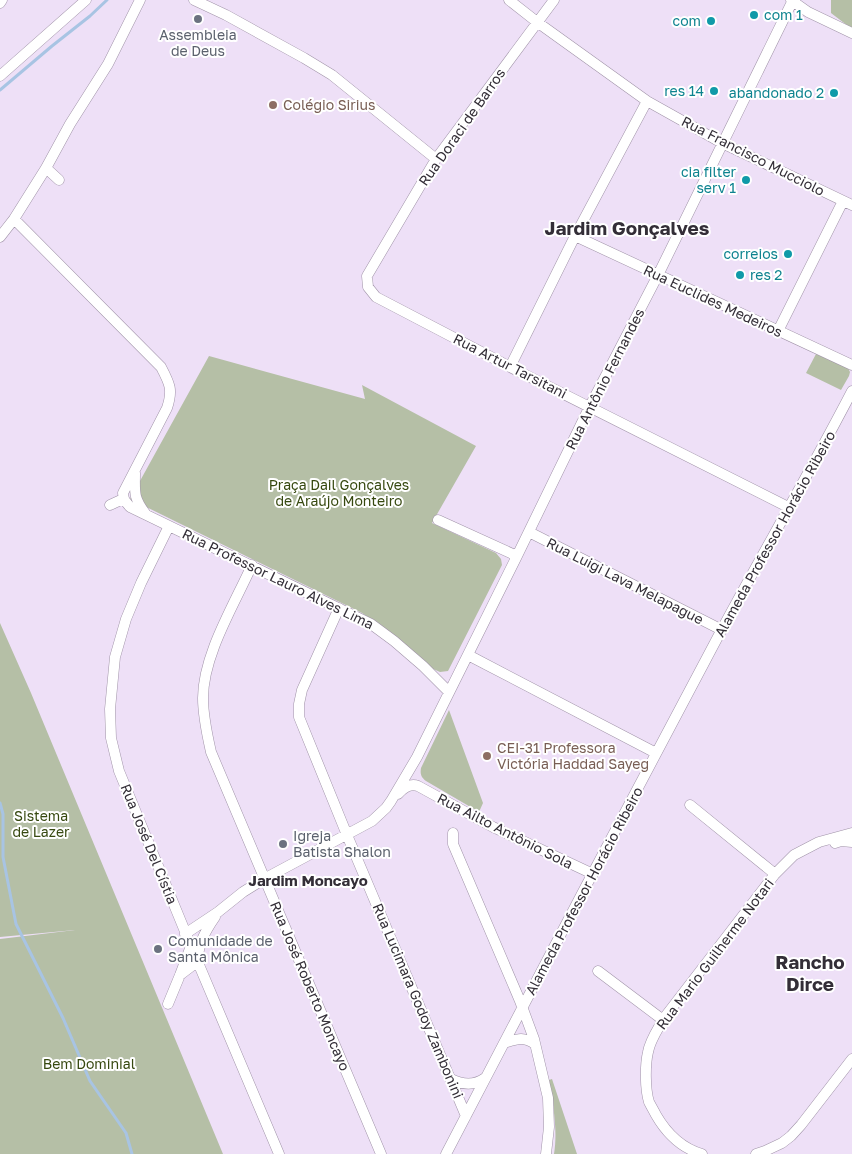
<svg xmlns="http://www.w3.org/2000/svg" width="852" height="1154" font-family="'Golos Text',sans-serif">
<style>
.green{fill:#b5bfa6}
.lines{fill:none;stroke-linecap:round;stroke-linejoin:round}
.stream{stroke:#a8c4e3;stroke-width:3}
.minor-casing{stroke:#a093a8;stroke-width:11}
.minor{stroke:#fff;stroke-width:10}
.culture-dot{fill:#0f9aa8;stroke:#fff;stroke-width:2}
.worship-dot{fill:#6b7280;stroke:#fff;stroke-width:2}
.education-dot{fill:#8d6e63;stroke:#fff;stroke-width:2}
.labels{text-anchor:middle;stroke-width:4;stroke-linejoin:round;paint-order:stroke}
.culture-label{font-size:14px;fill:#0d838f;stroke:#fff;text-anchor:end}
.worship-label{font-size:14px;fill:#5b616d;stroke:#fff;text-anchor:start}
.education-label{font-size:14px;fill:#785e54;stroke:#fff;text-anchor:start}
.street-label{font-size:14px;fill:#332e37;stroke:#fff}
.park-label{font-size:14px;fill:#36480f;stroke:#fff}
.neighbourhood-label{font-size:15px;font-weight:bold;fill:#332e37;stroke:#fff}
.district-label{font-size:19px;font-weight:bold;fill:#332e37;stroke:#fff}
</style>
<rect width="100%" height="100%" fill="#eee0f7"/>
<path class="green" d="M831,0H852V28L848,26L831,13Z
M816,354L848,368L850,372L849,376L841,390L806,373Z
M209,356L365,399L362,385L476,446L432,523L496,553L501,559L502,565L448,671L440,672L431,668L389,632L362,613L130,499Z
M0,623L31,693L223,1154H0V939L75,930L0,937Z
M449,710L483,803L479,812L426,781C421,777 420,774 421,768Z
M552,1079L577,1154H554C558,1130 553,1104 549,1080Z"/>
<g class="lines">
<path class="stream" d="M0,90L52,46L90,16L107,0
M0,803L3,814V857L16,924L63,1018L90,1081L126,1133L132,1154"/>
<g class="minor-casing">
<path id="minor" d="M194,0L226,15L304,58L332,75L436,159
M509,0L537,22L647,101L722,143L852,205
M554,0L436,159L367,276L368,287L376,297L510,367L788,507
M791,0L808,12L852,33
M0,3L2,0
M0,76L86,0
M46,168L59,180
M14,219L161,367C170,384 173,390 167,408L123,493C123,500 126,502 130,507L371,624L394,641L423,666L449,692
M575,236L852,365
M0,237L14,219L46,168L70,124L108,64L140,0
M778,331L843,201
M510,367L575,236L647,101
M135,473C135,492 133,497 145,513
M110,505L123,499
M438,520L517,556
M169,526L141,583L126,619L115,657L110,709L111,738L119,771L191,946L279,1154
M529,532L722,630
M252,565C234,605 203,655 203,698C203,717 207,734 211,752L381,1154
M339,608L302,690L299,704V717L347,835L466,1116
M468,655L656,753
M398,794C404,788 410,783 418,786L493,827L593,874
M690,805L775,874
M453,833V844L520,1001L534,1039L548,1098L549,1127L546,1154
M835,843L841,841L852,842
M185,934L218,912L243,892L264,879L372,821L386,808L391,801L417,757L517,556L590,406L658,275L793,0
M598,971L663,1020
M180,975L197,962C199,943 204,933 215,917
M168,1004L180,975L191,946
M504,1043C517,1039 523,1036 535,1044
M451,1079C463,1085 474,1086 485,1078
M446,1154C537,979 628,805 721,631C764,551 810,472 852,391
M702,1154C681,1148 667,1134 656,1115C654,1111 651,1106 649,1102C645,1089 645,1065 648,1052C650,1040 658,1029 664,1018L775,874L794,855L819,842L852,833
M756,1154L765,1151L782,1143L791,1136L801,1125L852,1059"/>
</g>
<use href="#minor" class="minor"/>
</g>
<g class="culture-dot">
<circle cx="754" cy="15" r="5"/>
<circle cx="711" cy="21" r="5"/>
<circle cx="714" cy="91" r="5"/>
<circle cx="834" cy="93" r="5"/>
<circle cx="746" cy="180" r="5"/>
<circle cx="788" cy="254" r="5"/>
<circle cx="740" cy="275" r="5"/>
</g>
<g class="worship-dot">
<circle cx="198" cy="19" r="5"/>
<circle cx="283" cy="844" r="5"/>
<circle cx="158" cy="949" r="5"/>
</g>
<g class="education-dot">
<circle cx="273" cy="105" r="5"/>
<circle cx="487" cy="756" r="5"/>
</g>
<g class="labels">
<g class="culture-label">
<text x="764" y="20" text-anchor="start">com 1</text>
<text x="701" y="26">com</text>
<text x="704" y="96">res 14</text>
<text x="824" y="98">abandonado 2</text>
<text x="736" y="177">cia filter<tspan x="736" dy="16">serv 1</tspan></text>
<text x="778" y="259">correios</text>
<text x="750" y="280" text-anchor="start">res 2</text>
</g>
<g class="worship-label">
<text x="198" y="40" text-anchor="middle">Assembleia<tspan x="198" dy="16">de Deus</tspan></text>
<text x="293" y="841">Igreja<tspan x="293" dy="16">Batista Shalon</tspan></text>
<text x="168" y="946">Comunidade de<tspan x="168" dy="16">Santa Mônica</tspan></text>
</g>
<g class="education-label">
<text x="283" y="110">Colégio Sirius</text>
<text x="497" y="753">CEI-31 Professora<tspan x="497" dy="16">Victória Haddad Sayeg</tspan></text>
</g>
<g class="street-label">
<text transform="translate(462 127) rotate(-55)" y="5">Rua Doraci de Barros</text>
<text transform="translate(753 156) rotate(27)" y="5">Rua Francisco Mucciolo</text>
<text transform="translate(713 301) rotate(25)" y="5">Rua Euclides Medeiros</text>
<text transform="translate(510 366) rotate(27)" y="5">Rua Artur Tarsitani</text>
<text transform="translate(605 379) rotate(-63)" y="5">Rua Antônio Fernandes</text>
<text transform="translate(775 534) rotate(-61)" y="5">Alameda Professor Horácio Ribeiro</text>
<text transform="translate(278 579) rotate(26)" y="5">Rua Professor Lauro Alves Lima</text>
<text transform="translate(625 581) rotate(27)" y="5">Rua Luigi Lava Melapague</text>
<text transform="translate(505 831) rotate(27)" y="5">Rua Ailto Antônio Sola</text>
<text transform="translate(149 844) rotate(68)" y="5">Rua José Del Cístia</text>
<text transform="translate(584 891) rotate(-62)" y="5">Alameda Professor Horácio Ribeiro</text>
<text transform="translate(715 954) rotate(-53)" y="5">Rua Mario Guilherme Notari</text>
<text transform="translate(310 986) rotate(67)" y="5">Rua José Roberto Moncayo</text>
<text transform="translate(418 1001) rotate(67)" y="5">Rua Lucimara Godoy Zambonini</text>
</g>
<g class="park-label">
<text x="339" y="490">Praça Dail Gonçalves<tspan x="339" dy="16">de Araújo Monteiro</tspan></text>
<text x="41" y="821">Sistema<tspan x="41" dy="16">de Lazer</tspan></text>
<text x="89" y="1069">Bem Dominial</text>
</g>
<g class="neighbourhood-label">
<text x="308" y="886">Jardim Moncayo</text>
</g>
<g class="district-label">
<text x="627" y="235">Jardim Gonçalves</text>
<text x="810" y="969">Rancho<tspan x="810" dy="22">Dirce</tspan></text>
</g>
</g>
</svg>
